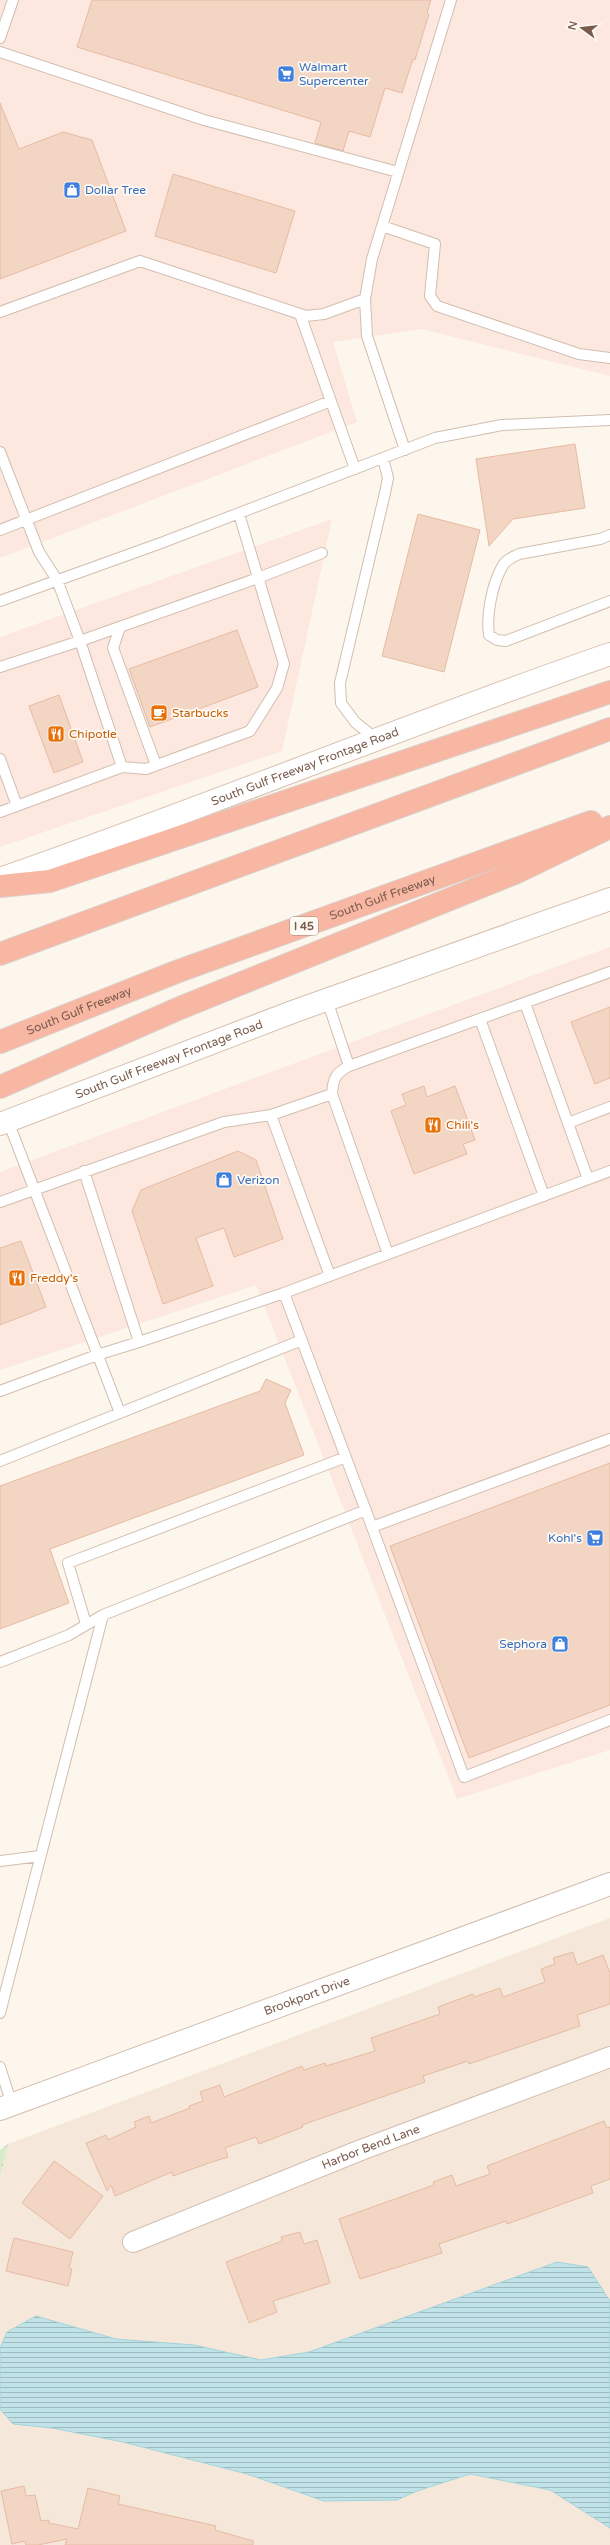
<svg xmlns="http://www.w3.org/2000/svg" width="610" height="2545" font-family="'Varela Round',sans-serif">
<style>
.residential{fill:#f5e8da}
.commercial{fill:#fde8e0}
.grass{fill:url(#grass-tufts)}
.water{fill:url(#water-rules);stroke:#a5d3da}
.building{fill:#f3d5c3;stroke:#e6bba3}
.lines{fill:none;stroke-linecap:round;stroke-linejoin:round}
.service-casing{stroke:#d1beb0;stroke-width:12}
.minor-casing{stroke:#d1beb0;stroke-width:22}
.tertiary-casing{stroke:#d1beb0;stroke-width:24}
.secondary-casing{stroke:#d6c0b0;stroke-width:24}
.motorway-casing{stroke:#dad1cd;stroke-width:24}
.service{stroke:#fff;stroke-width:10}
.minor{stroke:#fff;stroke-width:20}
.tertiary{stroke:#fff;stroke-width:22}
.secondary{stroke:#fff;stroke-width:22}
.motorway{stroke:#f7b7a3;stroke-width:22}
.labels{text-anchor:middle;stroke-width:3.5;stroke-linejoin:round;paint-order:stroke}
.shield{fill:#fffaf3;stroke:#a28b7f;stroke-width:1}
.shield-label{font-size:11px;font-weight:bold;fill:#7a5c4d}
.shop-label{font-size:12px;fill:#366cbe;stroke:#fffaf3;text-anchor:start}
.food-label{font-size:12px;fill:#c56008;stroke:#fffaf3;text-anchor:start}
.street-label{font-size:12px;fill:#7a5c4d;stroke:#fffaf3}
</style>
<defs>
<pattern id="grass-tufts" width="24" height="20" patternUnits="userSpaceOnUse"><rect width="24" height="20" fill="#d8ecc9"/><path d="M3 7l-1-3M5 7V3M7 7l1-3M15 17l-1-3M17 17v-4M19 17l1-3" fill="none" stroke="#b4c2a5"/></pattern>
<pattern id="water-rules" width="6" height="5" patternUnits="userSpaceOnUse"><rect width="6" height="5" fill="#bfe3e8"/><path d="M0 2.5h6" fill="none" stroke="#a0bbbe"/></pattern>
</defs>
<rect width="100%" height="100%" fill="#fdf6ec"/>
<path class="residential" d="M610,1918V2545H0V2177L8,2144Z"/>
<path class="commercial" d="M0,0H610V376L421,329L333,342L357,422L0,558Z
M332,519L282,751L0,847V637Z
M610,947V1750L457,1799L256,1285L0,1370V1172Z"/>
<path class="grass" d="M8,2144L0,2177V2150Z"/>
<path class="water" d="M557,2262L588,2267L610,2301V2528L550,2490L470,2474L417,2491L397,2500L324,2501L247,2474L123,2442L52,2428L13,2424L0,2409V2348L7,2332L36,2316L116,2339L194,2345L261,2360L309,2352Z"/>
<path class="building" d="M92,0H431L427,13L429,14L415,60L413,59L402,93L385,88L370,137L349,131L343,151L315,143L321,122L77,47Z
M0,103L19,149L63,132L92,140L126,231L0,279Z
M173,174L295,211L276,273L155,236Z
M575,444L585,508L513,519L489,546L476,459Z
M418,514L480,530L444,672L382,656Z
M237,630L258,687L150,727L129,669Z
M59,695L83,762L54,773L29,706Z
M610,1007V1078L595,1084L571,1022Z
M424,1086L427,1097L455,1086L475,1140L463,1144L467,1154L414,1174L391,1111L406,1105L402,1094Z
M238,1151L256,1160L283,1239L234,1257L224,1228L196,1238L213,1286L163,1304L132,1211L141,1190Z
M21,1241L46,1307L0,1325V1248Z
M266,1379L291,1390L285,1403L304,1455L50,1549L69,1603L0,1629V1486L260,1391Z
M610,1463V1705L469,1758L390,1546Z
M573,1952L577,1965L603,1955L610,1973V2004L577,2015L580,2026L469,2064L468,2061L423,2076L425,2082L302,2125L303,2127L259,2144L256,2137L225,2148L228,2157L209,2163L173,2176L172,2172L115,2196L111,2185L107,2191L86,2143L106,2135L108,2140L136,2127L134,2122L149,2116L151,2123L190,2108L189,2106L203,2101L200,2092L220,2085L224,2097L302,2066L304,2070L325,2063L326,2066L375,2051L371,2038L440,2014L438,2007L473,1994L474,1997L500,1988L503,1997L545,1982L541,1969L555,1964L553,1958Z
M604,2121L607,2128L610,2127V2179L591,2186L593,2193L507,2224L506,2221L439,2244L442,2253L360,2279L339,2219L434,2185L433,2182L452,2175L456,2186L490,2174L487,2166Z
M54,2161L103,2196L70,2239L22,2203Z
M300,2232L304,2244L317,2240L330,2283L273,2301L277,2312L249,2323L226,2262L282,2241L281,2237Z
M14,2238L73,2252L69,2268L72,2269L68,2286L6,2271Z
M24,2486L26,2496L35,2495L41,2521L49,2520V2523L78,2529L88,2488L120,2496L118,2504L216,2526L215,2530L253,2541V2545H65L67,2539L38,2545H26L25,2541L12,2544L1,2491Z"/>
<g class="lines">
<g class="service-casing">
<path id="service" d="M0,38L13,0
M0,52L204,120L398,172
M382,226L435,244L430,296L437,306L579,354L610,358
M0,312L140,261L306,316L324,314L365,299
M300,314L355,469
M405,450L367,336L365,299L372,259L451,0
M0,452L39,552L57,580L80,641L0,667
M0,530L331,401
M610,535L600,539L519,554C513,557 505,560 502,567C492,585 486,615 489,635L497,640L506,641L610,601
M0,601L161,543L435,438L502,425L610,420
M120,627L113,648L156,765
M376,739L355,722L341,703L340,683L385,493L388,478L383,458
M0,759L17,806
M122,767L80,641L258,578L322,553
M0,812L122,767L146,769L250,731L277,688L284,664L239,514
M327,1000L349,1066C336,1073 333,1078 332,1094L388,1254
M525,1003L588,1179
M480,1019L544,1196
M349,1066L610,972
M271,1115L332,1094
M8,1121L120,1413
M568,1123L610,1107
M610,1171L284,1293L372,1527L610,1439
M0,1202L224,1122L271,1115L330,1276
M139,1342L284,1293
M0,1391L97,1355L139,1342L84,1171
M0,1461L302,1340
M372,1527L464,1777L610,1720
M86,1624L68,1563L346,1457
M0,1662L69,1635L103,1615
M0,1861L40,1856
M0,2013L103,1615L366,1510
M0,2067L12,2105"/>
</g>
<g class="minor-casing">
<g id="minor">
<path id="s1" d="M133,2242L361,2150L610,2057"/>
</g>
</g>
<g class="tertiary-casing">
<g id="tertiary">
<path id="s2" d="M0,2109L610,1884"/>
</g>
</g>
<g class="secondary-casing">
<g id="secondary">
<path id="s3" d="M0,879C205,808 405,725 610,654"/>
<path id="s4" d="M0,1124L295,1011L610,899"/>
</g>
</g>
<g class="motorway-casing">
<g id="motorway">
<path d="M0,886L50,881L610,692"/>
<path d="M0,954L610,729"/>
<path id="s5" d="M0,1042L176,972L591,822"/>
<path d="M0,1087L180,1008L517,872L610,827"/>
</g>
</g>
<use href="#service" class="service"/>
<use href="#minor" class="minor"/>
<use href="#tertiary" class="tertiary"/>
<use href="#secondary" class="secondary"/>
<use href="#motorway" class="motorway"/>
</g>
<defs>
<g id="supermarket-square" transform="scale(0.9)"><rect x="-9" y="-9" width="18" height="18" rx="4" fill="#3f7fe0" stroke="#fffaf3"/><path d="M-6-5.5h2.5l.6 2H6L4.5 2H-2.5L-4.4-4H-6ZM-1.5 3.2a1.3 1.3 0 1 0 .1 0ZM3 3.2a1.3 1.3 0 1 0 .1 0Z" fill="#fff"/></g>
<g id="shop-square" transform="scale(0.9)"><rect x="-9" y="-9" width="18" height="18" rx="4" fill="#3f7fe0" stroke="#fffaf3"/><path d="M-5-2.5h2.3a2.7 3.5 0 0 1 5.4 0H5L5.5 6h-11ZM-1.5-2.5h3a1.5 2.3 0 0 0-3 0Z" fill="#fff"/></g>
<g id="cafe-square" transform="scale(0.9)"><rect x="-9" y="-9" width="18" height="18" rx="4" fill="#e8710a" stroke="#fffaf3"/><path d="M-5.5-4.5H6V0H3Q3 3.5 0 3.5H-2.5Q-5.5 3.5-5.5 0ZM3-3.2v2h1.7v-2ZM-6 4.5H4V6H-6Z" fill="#fff"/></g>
<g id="restaurant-square" transform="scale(0.9)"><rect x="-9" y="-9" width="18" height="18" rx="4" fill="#e8710a" stroke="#fffaf3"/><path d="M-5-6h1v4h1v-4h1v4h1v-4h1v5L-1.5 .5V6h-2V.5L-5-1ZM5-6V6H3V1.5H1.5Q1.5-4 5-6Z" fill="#fff"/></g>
</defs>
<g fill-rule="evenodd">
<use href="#supermarket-square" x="286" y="74"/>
<use href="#shop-square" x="72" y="190"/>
<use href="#cafe-square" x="159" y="713"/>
<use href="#restaurant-square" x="56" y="734"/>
<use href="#restaurant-square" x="433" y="1125"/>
<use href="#shop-square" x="224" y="1180"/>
<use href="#restaurant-square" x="17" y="1278"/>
<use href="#supermarket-square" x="595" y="1538"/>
<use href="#shop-square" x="560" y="1644"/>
</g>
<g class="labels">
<rect class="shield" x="290" y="917" width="28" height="18" rx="3"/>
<g class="shield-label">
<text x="304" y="930">I 45</text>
</g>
<g class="shop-label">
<text x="299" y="71">Walmart<tspan x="299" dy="14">Supercenter</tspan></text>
<text x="85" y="194">Dollar Tree</text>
<text x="237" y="1184">Verizon</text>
<text x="582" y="1542" text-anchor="end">Kohl's</text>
<text x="547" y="1648" text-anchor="end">Sephora</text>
</g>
<g class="food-label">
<text x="172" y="717">Starbucks</text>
<text x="69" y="738">Chipotle</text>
<text x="446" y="1129">Chili's</text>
<text x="30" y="1282">Freddy's</text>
</g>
<g class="street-label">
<text dy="4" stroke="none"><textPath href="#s3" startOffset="325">South Gulf Freeway Frontage Road</textPath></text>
<text dy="4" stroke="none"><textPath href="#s5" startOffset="409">South Gulf Freeway</textPath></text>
<text dy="4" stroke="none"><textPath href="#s5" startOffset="85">South Gulf Freeway</textPath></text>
<text dy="4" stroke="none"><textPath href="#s4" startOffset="181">South Gulf Freeway Frontage Road</textPath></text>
<text dy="4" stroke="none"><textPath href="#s2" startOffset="327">Brookport Drive</textPath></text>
<text dy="4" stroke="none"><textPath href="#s1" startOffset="256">Harbor Bend Lane</textPath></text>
</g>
</g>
<g transform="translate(582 28) rotate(285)" stroke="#fffaf3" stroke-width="3" paint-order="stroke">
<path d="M0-3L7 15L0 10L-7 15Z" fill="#7a5c4d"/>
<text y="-6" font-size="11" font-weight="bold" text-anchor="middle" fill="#7a5c4d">N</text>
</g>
</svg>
